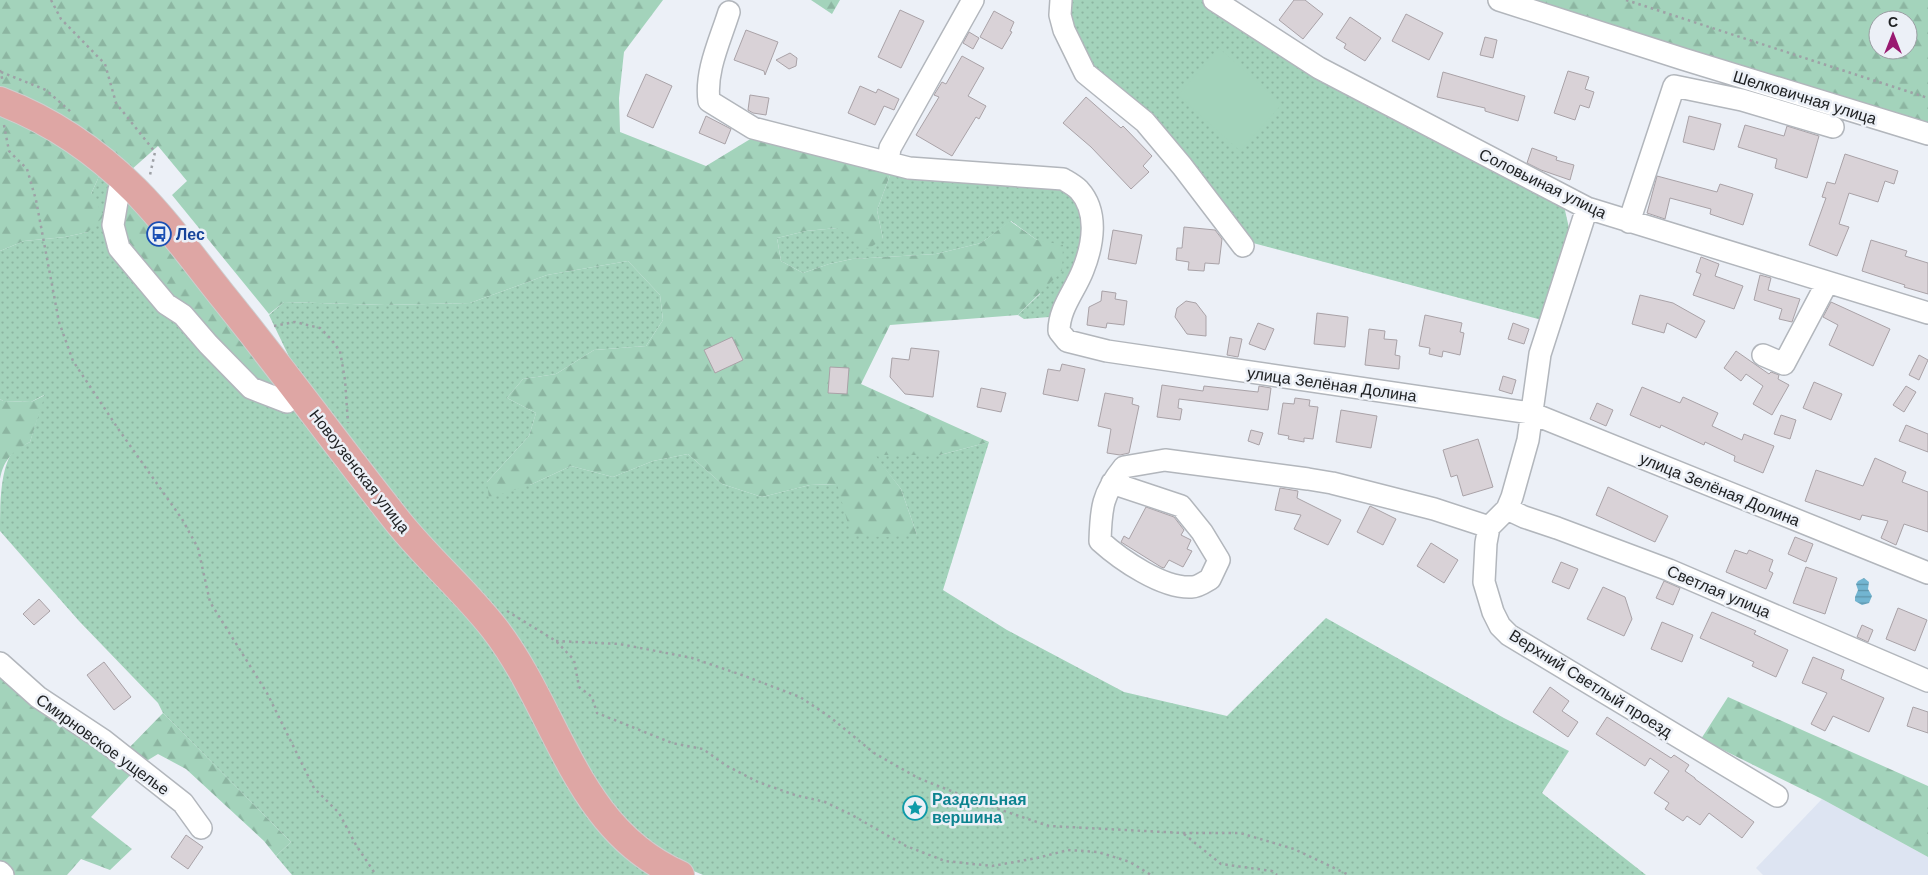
<svg xmlns="http://www.w3.org/2000/svg" width="1928" height="875" font-family="Arial,sans-serif">
<style>
.built{fill:#dde4f2}
.grass{fill:url(#grass-dots)}
.forest{fill:url(#forest-firs);fill-rule:evenodd}
.pitch{fill:#a3d3bb}
.water{fill:url(#water-rules)}
.building{fill:#d9d2d7;stroke:#a9a2a7}
.lines{fill:none;stroke-linecap:round;stroke-linejoin:round}
.minor-casing{stroke:#b2b6bc;stroke-width:24}
.major-casing{stroke:#cececf;stroke-width:30}
.path{stroke:#9ea1a6;stroke-width:2.5;stroke-dasharray:2.5 4;stroke-linecap:butt}
.minor{stroke:#fff;stroke-width:21}
.major{stroke:#dea6a4;stroke-width:28}
.labels{text-anchor:middle;stroke-width:5;stroke-linejoin:round;paint-order:stroke}
.street-label{font-size:16px;fill:#202224;stroke:#ecf0f7}
.transit-label{font-size:16px;font-weight:bold;fill:#164399;stroke:#ecf0f7;text-anchor:start}
.culture-label{font-size:16px;font-weight:bold;fill:#0d838f;stroke:#ecf0f7;text-anchor:start}
</style>
<defs>
<pattern id="grass-dots" width="8" height="8" patternUnits="userSpaceOnUse" patternTransform="scale(1.25)"><rect width="8" height="8" fill="#a3d3bb"/><path d="M2 2h.1M6 6h.1" fill="none" stroke="#8cb5a1" stroke-width="1.8" stroke-linecap="round"/></pattern>
<pattern id="forest-firs" width="22" height="20" patternUnits="userSpaceOnUse" patternTransform="scale(1.25)"><rect width="22" height="20" fill="#a3d3bb"/><path d="M5 1l3.5 6h-7zM16 11l3.5 6h-7z" fill="#8cb5a1"/></pattern>
<pattern id="water-rules" width="6" height="5" patternUnits="userSpaceOnUse" patternTransform="scale(1.25)"><rect width="6" height="5" fill="#72b5d1"/><path d="M0 2.5h6" fill="none" stroke="#5d93a9"/></pattern>
</defs>
<rect width="100%" height="100%" fill="#ecf0f7"/>
<path class="built" d="M1822,799L1928,857V875H1763L1756,868Z"/>
<path class="grass" d="M1065,0H1205L1564,206L1569,228L1542,320L1253,243L1151,118L1091,66L1070,28Z
M892,170L1061,186L1074,195L1086,219L1077,269L1059,297L1049,317L1024,319L1018,315L1040,294L1037,240L1011,221L981,243L936,254L852,259L829,264L803,273L781,261L777,238L806,231L837,228L883,239L877,210Z
M101,172L282,395L488,631L659,875H292L276,856L291,842L163,713L158,703L79,621L0,531C0,509 0,467 13,452C18,448 24,445 30,442L44,395L31,402L3,401L0,399V251L24,241L65,237L88,232L91,194Z
M628,261L660,295L663,320L646,346L594,350L556,374L523,379L507,398L536,413L529,436L487,482L530,485L571,466L613,477L653,461L688,454L722,484L762,497L810,485L837,484L917,535L901,489L874,455H940L989,442L943,590L1007,630L1124,692L1227,716L1326,618L1504,718L1569,751L1542,793L1646,875H703L668,860L606,805L464,584L294,367L269,315L284,302L385,305L470,303L547,275Z"/>
<path class="forest" d="M0,0H663L624,52L619,98L620,132L706,166L752,138L892,170L877,210L883,239L868,249L837,228L806,231L777,238L781,261L803,273L829,264L852,259L936,254L981,243L1010,221L1037,240L1063,245L1062,271L1018,315L890,325L861,384L989,442L940,455H875L901,489L917,535L884,537L851,535L837,484L810,485L762,497L722,484L688,454L653,461L613,477L571,466L530,485L489,498L487,482L529,436L536,413L507,398L523,379L556,374L594,350L646,346L663,320L660,295L628,261L547,275L470,303L385,305L284,302L269,314L172,195L187,181L158,146L131,170L0,89Z
M811,0H840L832,14Z
M1525,0H1928V125ZM1878,20H1908V50H1878Z
M0,110L101,172L91,194L104,216L88,232L65,237L24,241L0,251Z
M127,196L283,384V395L260,383L171,300L122,246L121,204Z
M45,395L30,442C12,452 4,459 0,479V399L3,401L31,402Z
M0,669L134,771L91,817L132,849L110,870L81,859L67,875H14L0,861Z
M1728,697L1928,786V857L1822,799L1701,739Z
M163,713L291,842L276,856L264,841L186,769L158,754L140,765L126,751Z"/>
<path class="pitch" d="M1219,48L1282,104L1240,151L1178,95Z"/>
<path class="water" d="M1864,578L1869,582L1868,589L1872,596L1869,603L1862,605L1855,601V597L1858,590L1856,584L1858,581Z"/>
<path class="building" d="M1294,0H1305L1323,14L1303,39L1279,20Z
M900,10L924,21L901,68L878,57Z
M994,11L1014,22L1010,31L1012,32L1002,49L980,37Z
M1406,14L1443,33L1429,60L1392,41Z
M1350,17L1381,38L1365,61L1344,48L1346,44L1336,38Z
M746,30L778,42L765,75L764,71L734,60Z
M969,32L979,38L973,49L963,43Z
M1485,37L1497,40L1493,58L1480,55Z
M790,53L797,58L796,66L789,69L776,60Z
M962,56L984,68L968,96L986,106L979,119L976,117L952,156L916,135L939,97L934,95L942,82L946,84Z
M1568,71L1589,77L1585,89L1594,92L1589,108L1580,105L1575,120L1554,113Z
M1443,72L1525,96L1518,121L1485,111V108L1437,97Z
M646,74L672,86L653,128L627,116Z
M860,86L876,93L878,89L899,99L894,110L884,106L875,125L848,113Z
M750,95L769,98L766,115L753,113L748,110Z
M1086,97L1121,128L1123,126L1152,156L1143,166L1149,172L1131,189L1091,147L1063,123Z
M706,116L731,129L725,144L699,133Z
M1689,116L1721,124L1714,150L1683,142Z
M1745,125L1784,136L1787,126L1819,136L1807,178L1775,168L1777,159L1738,147Z
M1532,148L1557,157L1556,160L1574,165L1570,180L1541,170L1527,163Z
M1845,154L1898,171L1894,184L1885,181L1878,202L1849,193L1839,224L1849,227L1837,256L1809,245L1826,198L1822,197L1827,182L1835,184Z
M1657,176L1717,192L1720,184L1753,194L1743,225L1710,214L1711,209L1670,198L1665,219L1647,213Z
M1184,227L1215,230L1222,239L1219,264L1205,263L1204,271L1188,270L1189,262L1176,260L1177,248H1182Z
M1113,230L1142,235L1136,264L1108,259Z
M1871,240L1907,251L1905,256L1928,263V294L1904,287L1905,285L1862,271Z
M1701,257L1719,264L1715,276L1743,286L1734,309L1693,295L1701,274L1696,272Z
M1760,275L1771,278L1768,290L1800,299L1792,322L1779,319L1782,309L1754,300Z
M1102,291L1116,293L1115,299L1127,301L1124,325L1107,323L1106,328L1087,325L1089,307L1101,301Z
M1640,295L1673,303L1705,321L1696,338L1667,323L1664,333L1632,324Z
M1186,301L1196,303L1206,316V336L1187,334L1175,317L1177,308Z
M1831,302L1890,329L1873,366L1829,345L1838,325L1823,317Z
M1317,313L1348,317L1345,347L1314,344Z
M1425,315L1462,323L1460,332L1464,333L1460,355L1443,351L1442,357L1429,354L1430,348L1419,346Z
M1258,323L1274,329L1265,350L1249,344Z
M1513,323L1529,329L1524,344L1508,339Z
M1369,329L1385,331L1384,339L1397,340L1395,355L1400,356L1399,369L1365,365Z
M732,337L743,360L715,373L704,350Z
M1230,337L1242,339L1238,357L1227,355Z
M911,348L939,351L933,397L905,394L890,377L892,358L909,360Z
M1736,351L1769,374L1771,372L1779,375L1778,379L1789,385L1772,415L1753,404L1763,386L1746,374L1741,381L1724,368Z
M1919,355L1928,360L1919,380L1909,375Z
M1062,364L1085,369L1078,401L1043,394L1048,369L1060,371Z
M830,367L849,368L847,394L828,393Z
M1503,376L1516,380L1512,394L1499,390Z
M1814,382L1842,394L1831,420L1803,408Z
M1162,385L1203,391L1204,386L1258,392L1259,386L1271,388L1268,410L1179,399L1178,408L1182,409L1180,420L1157,417Z
M1906,386L1916,392L1904,412L1893,405Z
M1642,387L1680,403L1683,397L1718,413L1712,426L1742,440L1744,434L1774,446L1763,473L1734,461L1735,456L1705,442L1704,445L1661,425L1660,428L1630,415Z
M981,388L1006,393L1001,412L977,407Z
M1105,393L1133,398L1132,404L1139,406L1129,453L1120,455L1107,453L1111,429L1098,426Z
M1295,398L1310,400L1309,406L1318,407L1313,439L1304,438V442L1288,439L1289,436L1278,434L1283,403L1294,404Z
M1597,403L1613,410L1606,426L1590,419Z
M1341,410L1377,416L1371,448L1336,442Z
M1781,415L1796,420L1790,439L1774,434Z
M1906,425L1928,434V452L1899,441Z
M1251,430L1263,433L1259,445L1248,441Z
M1478,439L1493,487L1463,496L1457,475L1451,477L1443,450Z
M1875,458L1906,472L1902,482L1928,492V532L1904,524L1896,545L1881,538L1888,521L1862,515L1860,520L1805,501L1816,470L1863,486Z
M1608,487L1668,516L1655,542L1596,515Z
M1280,488L1298,491L1297,498L1341,520L1328,545L1294,529L1301,515L1275,510Z
M1370,506L1396,519L1383,545L1357,532Z
M1146,507L1174,517L1184,530L1181,535L1191,540L1187,549L1192,551L1183,567L1169,560L1164,568L1161,567L1121,542L1124,536L1129,539Z
M1795,537L1813,544L1806,562L1788,554Z
M1431,543L1458,560L1444,583L1417,566Z
M1735,550L1747,554L1749,550L1773,560L1769,571L1773,573L1766,589L1726,572Z
M1561,562L1578,569L1569,589L1552,582Z
M1806,567L1837,578L1825,614L1793,603Z
M1664,581L1680,588L1673,605L1656,598Z
M1603,587L1625,597L1632,619L1624,636L1587,619Z
M39,599L50,611L34,625L23,614Z
M1898,608L1927,620L1915,651L1886,639Z
M1712,612L1756,631L1754,634L1788,650L1776,677L1752,666L1754,662L1700,638Z
M1662,622L1693,635L1682,662L1651,649Z
M1862,625L1873,630L1868,642L1857,637Z
M1813,657L1844,670L1841,679L1884,698L1869,732L1833,716L1825,731L1811,724L1827,693L1802,683Z
M104,662L131,697L114,710L87,675Z
M1550,687L1569,701L1562,711L1578,722L1568,737L1533,712Z
M1913,707L1928,712V733L1907,726Z
M1607,717L1671,758L1674,755L1689,765L1685,771L1695,778V779L1754,822L1742,838L1709,813L1700,825L1687,816L1683,821L1665,809L1669,803L1654,793L1669,771L1650,758L1645,766L1596,734Z
M186,835L203,847L188,869L171,857Z"/>
<g class="lines">
<g class="minor-casing">
<path id="minor" d="M1061,0L1060,15L1064,30L1085,73L1145,122L1182,166L1243,246
M1214,0L1319,68L1587,208L1928,313
M1499,0L1683,59L1928,134
M729,12C720,41 705,71 709,101L753,128L909,168L1063,179C1068,182 1074,185 1079,190C1099,212 1093,245 1083,270C1075,291 1059,308 1059,331L1067,341L1107,351L1531,413L1928,573
M888,162L890,148L973,0
M124,180L119,190L113,225L119,248L166,304L183,315L208,344L251,388L287,402L299,393
M1587,208L1540,354L1528,440L1512,497L1507,509L1489,527L1486,543L1484,582L1493,612L1500,626L1509,635L1777,796
M1629,222L1674,86L1742,100L1833,127
M1763,355L1784,364L1827,283
M1112,483L1181,506L1202,532L1219,560L1210,579C1205,582 1198,587 1192,587C1163,589 1121,560 1100,541C1101,508 1102,494 1124,467L1165,460L1308,479L1332,483L1434,509L1489,527
M1507,509L1524,517L1557,528L1669,570L1928,681
M0,663L38,697L103,740L183,803L201,828
M0,872L3,875"/>
</g>
<g class="major-casing">
<path id="major" d="M0,101C50,120 97,152 135,190C167,222 194,260 222,295C283,370 339,448 399,523C429,560 465,591 494,628C559,712 574,828 680,875"/>
</g>
<path class="path" d="M51,0L61,19L105,64L116,103L155,152L150,175
M1626,0L1928,98
M0,70L3,82
M1,72L46,90L71,112
M4,125L9,151L27,169L36,200L59,322L73,361L119,430L182,519L198,548L210,602L267,693L314,788L339,813L356,845L376,875
M274,326L295,322L320,328L330,338L340,351L345,380L348,423
M507,611L556,641L574,660L579,687L592,697L597,713L672,743L703,749L727,766L758,782L795,795L825,802L852,815L906,846L945,861L992,866L1037,858L1068,850L1098,852L1130,862L1151,875
M556,641L620,644L692,658L742,675L800,697L830,717L874,753L918,778L992,807L1049,826L1183,833H1240L1294,849L1349,875
M1184,834L1221,864L1272,871L1277,875"/>
<use href="#minor" class="minor"/>
<use href="#major" class="major"/>
</g>
<defs>
<g id="bus-ring" transform="scale(1.25)"><circle r="9.5" fill="#ecf0f7" stroke="#1a4fb4" stroke-width="1.5"/><path d="M-5-6H5V4H4V6H2V4H-2V6H-4V4H-5ZM-3.5-4V0h7V-4ZM-3.5 1.2v1.5H-2V1.2ZM2 1.2v1.5H3.5V1.2Z" fill="#1a4fb4"/></g>
<g id="sight-ring" transform="scale(1.25)"><circle r="9.5" fill="#ecf0f7" stroke="#0f9aa8" stroke-width="1.5"/><path d="M0-6L1.8-2.2L6-1.7L2.9 1.2L3.7 5.4L0 3.3L-3.7 5.4L-2.9 1.2L-6-1.7L-1.8-2.2Z" fill="#0f9aa8"/></g>
</defs>
<g fill-rule="evenodd">
<use href="#bus-ring" x="159" y="234"/>
<use href="#sight-ring" x="915" y="808"/>
</g>
<g class="labels">
<g class="street-label">
<text transform="translate(1805 97) rotate(17)" y="6">Шелковичная улица</text>
<text transform="translate(1543 183) rotate(26)" y="6">Соловьиная улица</text>
<text transform="translate(1332 384) rotate(8)" y="6">улица Зелёная Долина</text>
<text transform="translate(360 471) rotate(52)" y="6">Новоузенская улица</text>
<text transform="translate(1720 489) rotate(22)" y="6">улица Зелёная Долина</text>
<text transform="translate(1719 591) rotate(23)" y="6">Светлая улица</text>
<text transform="translate(1591 683) rotate(32)" y="6">Верхний Светлый проезд</text>
<text transform="translate(103 744) rotate(36)" y="6">Смирновское ущелье</text>
</g>
<g class="transit-label">
<text x="176" y="240">Лес</text>
</g>
<g class="culture-label">
<text x="932" y="805">Раздельная<tspan x="932" dy="18">вершина</tspan></text>
</g>
</g>
<g transform="translate(1893 35)"><circle r="24" fill="#ecf0f7" stroke="#9a9ea3"/>
<path d="M0-4L9 19L0 12L-9 19Z" fill="#991a71"/>
<text y="-8" font-size="14" font-weight="bold" text-anchor="middle" fill="#202224">С</text>
</g>
</svg>
